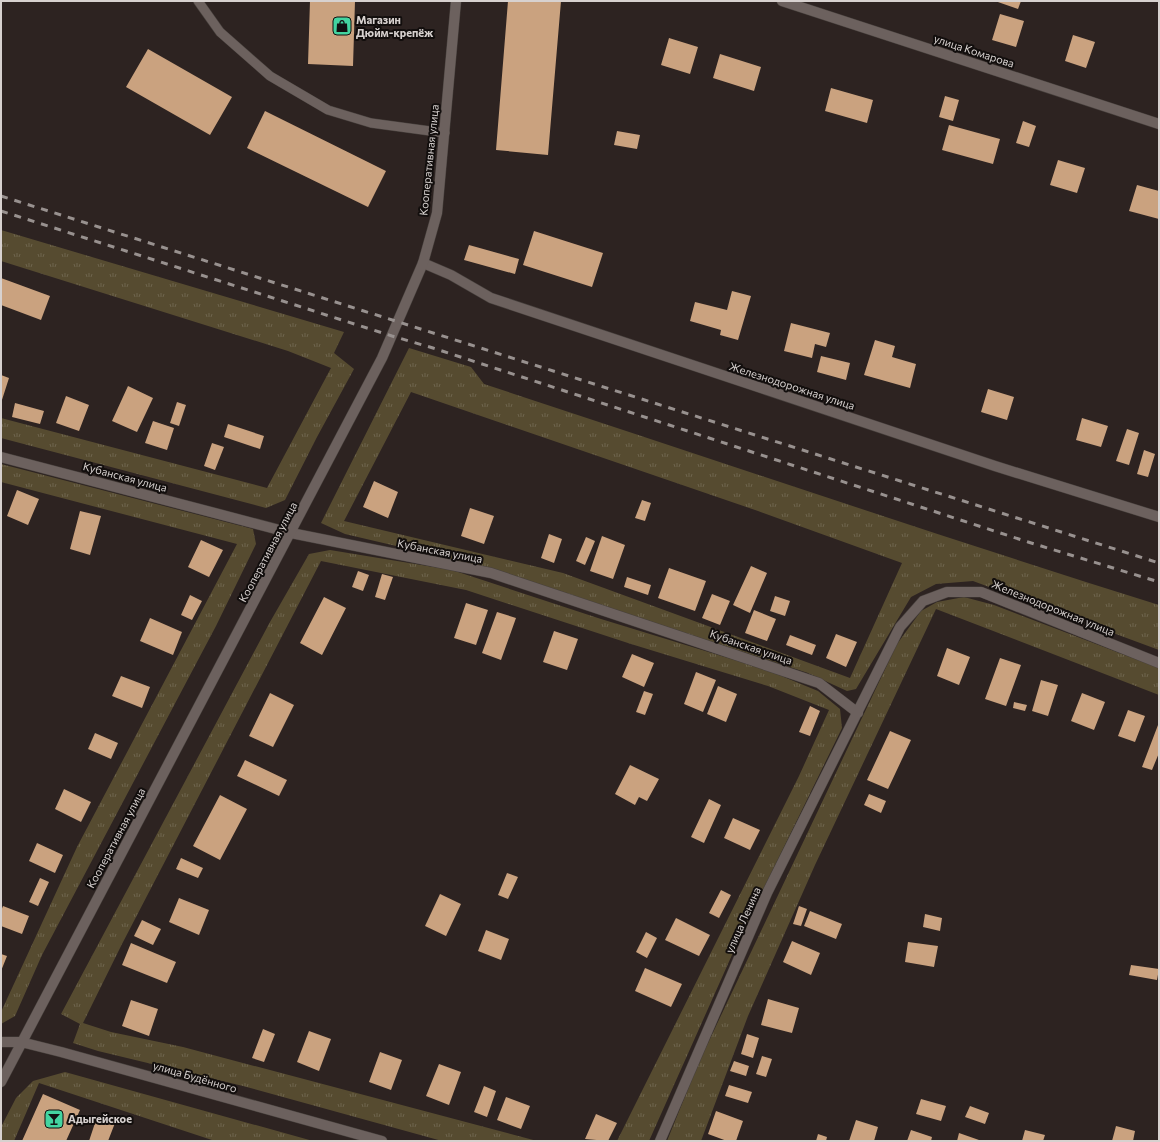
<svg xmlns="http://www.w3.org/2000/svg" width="1160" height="1142" font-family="Commissioner,sans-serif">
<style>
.grass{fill:url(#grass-tufts);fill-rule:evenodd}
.building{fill:#caa27f}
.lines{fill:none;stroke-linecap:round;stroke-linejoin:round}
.lane-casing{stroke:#47403d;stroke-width:10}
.street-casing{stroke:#47403d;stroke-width:11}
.secondary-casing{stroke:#47403d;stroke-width:11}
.lane{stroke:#6c615e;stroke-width:9}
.street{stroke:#6c615e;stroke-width:10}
.secondary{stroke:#6c615e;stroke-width:10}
.rail{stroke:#98918f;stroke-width:3;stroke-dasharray:7 7;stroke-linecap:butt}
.labels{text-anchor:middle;stroke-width:4;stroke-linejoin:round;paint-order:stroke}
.poi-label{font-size:11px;font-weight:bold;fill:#d7d1cf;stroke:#120e0d;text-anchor:start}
.street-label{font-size:11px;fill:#d7d1cf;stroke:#120e0d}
</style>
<defs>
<pattern id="grass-tufts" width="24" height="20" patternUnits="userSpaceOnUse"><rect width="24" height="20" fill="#564b30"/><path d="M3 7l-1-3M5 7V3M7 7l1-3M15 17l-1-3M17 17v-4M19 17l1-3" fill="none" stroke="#6e644d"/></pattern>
</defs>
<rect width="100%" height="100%" fill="#2d2321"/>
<path class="grass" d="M1,230L344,332L334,353L354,369L317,437L285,500L266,508L1,438V418L267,488L331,368L288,351L1,261Z
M409,348L471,367L484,384C709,458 933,534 1159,605V650L973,581L936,584L911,597L856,689L847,691L808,673L473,564L345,534L321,523ZM411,392L758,511L902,563L850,678L563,573L344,521Z
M1,464L253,529L256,544L216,626L42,955L15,1016L1,1024V1012L77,847L237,544L1,482Z
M330,550L452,570L601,619L767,670L818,691L840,709L842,728L740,937L649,1141H617L799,776L829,710L768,686L631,644L466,590L321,561L122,944L83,1023L111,1032L183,1047L537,1141H442L243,1086L98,1051L73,1043L80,1024L61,1014L270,622L309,554Z
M964,597L994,605L1159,668V695L936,609L815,865L748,1016L701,1141H667L698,1064L897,644L921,611L937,602Z
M65,1072L313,1141H215L39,1083L14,1141H1V1127L16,1098L33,1081Z"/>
<path class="building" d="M310,1H355L353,66L308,64Z
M508,1H561L548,155L496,150Z
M995,1H1021L1018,9Z
M1000,14L1024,21L1016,47L992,40Z
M1073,35L1095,42L1086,68L1065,61Z
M669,38L698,47L690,74L661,65Z
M148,49L232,97L210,135L126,87Z
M720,54L761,67L754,91L713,78Z
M831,88L873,100L867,123L825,111Z
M945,96L959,100L953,121L939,117Z
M265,111L386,171L368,207L247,148Z
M1023,121L1036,126L1029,147L1016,143Z
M949,125L1000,139L993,164L942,150Z
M617,131L640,135L637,149L614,145Z
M1058,160L1085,168L1077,193L1050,185Z
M1137,185L1159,191V219L1129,211Z
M534,231L603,253L592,287L523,265Z
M469,245L519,259L515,274L464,260Z
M1,278L50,296L41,320L1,305Z
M732,291L751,296L738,340L720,335L721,330L690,321L695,302L727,310Z
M791,323L830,333L826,347L815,344L812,358L784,351Z
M875,340L895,346L892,357L916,364L910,388L864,375Z
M821,356L850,363L846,380L817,372Z
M1,375L9,378L1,403Z
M128,386L153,398L137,432L112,421Z
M988,389L1014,397L1007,420L981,412Z
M66,396L89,405L79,431L56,423Z
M177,402L186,405L179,426L170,423Z
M15,403L44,411L40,424L12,417Z
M1082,418L1108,426L1101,447L1076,440Z
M153,421L174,428L167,450L145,443Z
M228,424L264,436L260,449L224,437Z
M1127,429L1139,433L1129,465L1116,461Z
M212,443L224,447L215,470L204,466Z
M1144,450L1155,454L1148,477L1137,474Z
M374,481L398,492L388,518L363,507Z
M17,490L39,499L28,525L7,516Z
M642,500L651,503L645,521L635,518Z
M470,508L494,516L484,544L461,536Z
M80,511L101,516L90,555L70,549Z
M549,534L562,539L554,563L541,558Z
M602,536L625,545L613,579L590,571Z
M586,537L595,541L585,565L576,561Z
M201,540L223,550L209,577L188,567Z
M751,566L767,573L750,613L733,605Z
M669,568L706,581L695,611L658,598Z
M358,571L369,575L363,591L352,587Z
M382,574L393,577L385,600L375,597Z
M627,577L651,585L648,595L624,587Z
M712,594L730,601L720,625L702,618Z
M190,595L202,601L192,620L181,615Z
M775,596L790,601L785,616L770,611Z
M324,597L346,608L322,655L300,643Z
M466,603L488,610L476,645L454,638Z
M754,610L776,619L767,641L745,633Z
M497,612L516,618L501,660L482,653Z
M150,618L182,632L173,655L140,641Z
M554,631L578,639L567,670L543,662Z
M836,634L857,642L846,667L826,658Z
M790,635L816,645L812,655L786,645Z
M947,648L970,657L959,685L937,676Z
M632,654L654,663L644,687L622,677Z
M1000,658L1021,665L1006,706L985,699Z
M696,672L716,680L703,712L684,704Z
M121,676L150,687L142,708L112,696Z
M1041,680L1058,685L1048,716L1032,711Z
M718,686L737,694L726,722L707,714Z
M644,691L653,694L645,715L636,712Z
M270,693L294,705L273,747L249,736Z
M1082,693L1105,702L1094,730L1071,721Z
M1014,702L1027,705L1025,711L1013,708Z
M810,706L820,711L810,736L799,732Z
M1128,710L1145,716L1135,742L1118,736Z
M1158,725L1159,753L1152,770L1142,767Z
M890,731L911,740L888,789L867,780Z
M95,733L118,743L111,759L88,749Z
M245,760L287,780L279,796L237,776Z
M630,765L659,779L647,801L639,797L635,805L615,794Z
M64,789L91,802L81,822L55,809Z
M869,794L886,801L881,813L864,805Z
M220,795L247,809L220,860L193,846Z
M709,799L721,805L704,843L691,837Z
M733,818L760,830L750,850L724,838Z
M37,843L63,855L55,873L29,861Z
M181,858L203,868L198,878L176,869Z
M507,873L518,877L508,899L498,895Z
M40,878L49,882L38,906L29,902Z
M721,890L731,895L719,918L709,913Z
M440,894L461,904L446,936L425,926Z
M179,898L209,910L199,935L169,922Z
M3,906L29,916L22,934L1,926V911Z
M799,906L807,909L801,926L793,924Z
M810,911L842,924L836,939L804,926Z
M925,914L942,918L940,931L923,927Z
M676,918L710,935L699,956L665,940Z
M142,920L161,929L153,945L134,936Z
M486,930L509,939L501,960L478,951Z
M646,932L657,938L647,958L636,952Z
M792,941L820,953L811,975L783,962Z
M908,942L938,946L934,967L905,962Z
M131,943L176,962L167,983L122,965Z
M1,954L7,956L1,971Z
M1131,965L1159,969L1157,980L1129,975Z
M645,968L682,984L671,1007L635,991Z
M768,999L799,1008L792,1033L761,1025Z
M131,1000L158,1009L149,1036L122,1026Z
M263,1029L275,1034L264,1062L252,1058Z
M309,1031L331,1039L319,1071L297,1062Z
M747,1034L759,1038L753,1058L741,1054Z
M380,1052L402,1060L391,1090L369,1082Z
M762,1056L772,1059L766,1077L756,1074Z
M734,1061L749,1066L746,1076L730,1071Z
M439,1064L461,1072L449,1105L426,1096Z
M729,1085L752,1092L748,1103L725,1096Z
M484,1086L496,1091L487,1117L474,1112Z
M43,1094L80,1110L66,1141H22Z
M506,1097L530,1106L521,1129L497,1120Z
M921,1099L946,1106L941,1121L916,1114Z
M970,1106L989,1113L985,1124L965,1117Z
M716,1111L743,1121L736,1141H727L708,1134Z
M596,1114L617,1123L608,1141L585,1139Z
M97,1117L115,1123L108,1141H89Z
M856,1120L878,1127L874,1141H849Z
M1116,1126L1135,1131L1133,1141H1112Z
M911,1130L932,1137L931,1141H907Z
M1025,1130L1045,1135L1043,1141H1022Z
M959,1133L979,1140L978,1141H957Z
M818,1134L827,1137L826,1141H816Z"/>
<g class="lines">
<g class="lane-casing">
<path id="lane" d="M198,1L220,32L270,76L328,110L371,123L445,133"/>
</g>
<g class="street-casing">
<path id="street" d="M782,1L1159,124
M423,263L451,275L491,298L995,466L1159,517
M1,457L291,533L491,573L819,683L858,713
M660,1141L767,893L900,627L923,601L947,592H981L1159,663"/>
</g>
<g class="secondary-casing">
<path id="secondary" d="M1,1042H21L61,1052L382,1141
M1,1082L382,358L423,263L437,213L456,1"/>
</g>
<use href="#lane" class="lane"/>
<use href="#street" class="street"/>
<use href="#secondary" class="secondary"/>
<path class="rail" d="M1,196L1159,563
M1,211L392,336L433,348L1028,542L1159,582"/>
</g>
<defs>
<g id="shop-square" transform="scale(1)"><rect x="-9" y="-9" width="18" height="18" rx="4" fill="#43d4a0" stroke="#120e0d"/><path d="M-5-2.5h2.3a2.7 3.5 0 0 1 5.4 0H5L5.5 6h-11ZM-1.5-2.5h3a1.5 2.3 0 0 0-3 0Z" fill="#111"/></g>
<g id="bar-square" transform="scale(1)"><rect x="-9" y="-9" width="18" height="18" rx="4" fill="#43d4a0" stroke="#120e0d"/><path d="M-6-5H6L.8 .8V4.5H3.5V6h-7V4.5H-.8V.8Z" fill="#111"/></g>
</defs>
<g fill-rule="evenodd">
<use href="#shop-square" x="342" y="26"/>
<use href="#bar-square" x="54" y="1119"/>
</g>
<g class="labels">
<g class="poi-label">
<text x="356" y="24">Магазин<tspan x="356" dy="13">Дюйм-крепёж</tspan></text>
<text x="68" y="1123">Адыгейское</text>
</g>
<g class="street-label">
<text transform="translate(974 51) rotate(18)" y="4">улица Комарова</text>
<text transform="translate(429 160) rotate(-84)" y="4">Кооперативная улица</text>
<text transform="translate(792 386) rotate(18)" y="4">Железнодорожная улица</text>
<text transform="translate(125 477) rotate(15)" y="4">Кубанская улица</text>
<text transform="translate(440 551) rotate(11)" y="4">Кубанская улица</text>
<text transform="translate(268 552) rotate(-62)" y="4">Кооперативная улица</text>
<text transform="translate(1053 608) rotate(22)" y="4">Железнодорожная улица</text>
<text transform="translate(751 647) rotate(19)" y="4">Кубанская улица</text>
<text transform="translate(116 838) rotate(-62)" y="4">Кооперативная улица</text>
<text transform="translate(743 920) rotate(-66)" y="4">улица Ленина</text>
<text transform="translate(195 1077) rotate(16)" y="4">улица Будённого</text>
</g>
</g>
<rect width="1160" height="1142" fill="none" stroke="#d7d1cf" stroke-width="4"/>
</svg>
